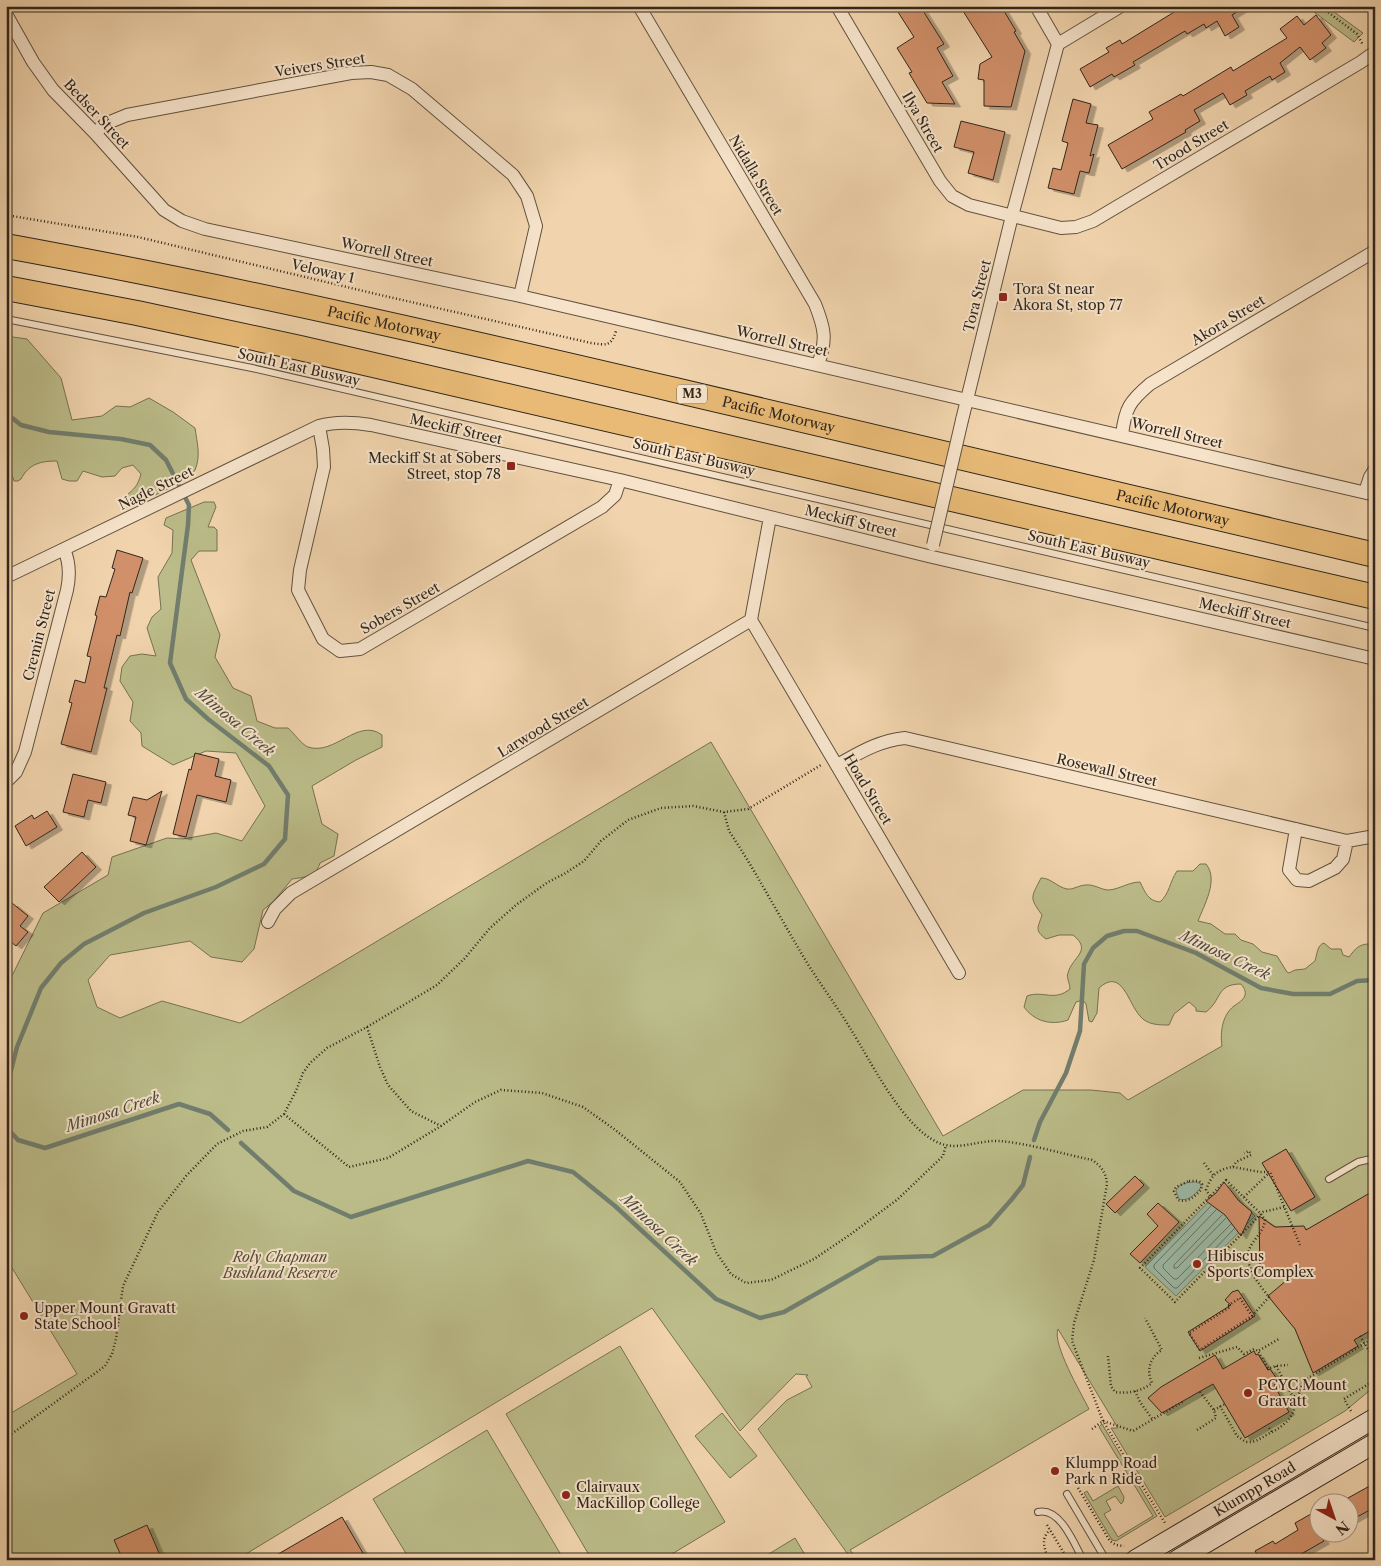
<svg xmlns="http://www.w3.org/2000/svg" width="1381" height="1566" font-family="'Libre Caslon Text',serif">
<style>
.green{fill:#bbbc89;stroke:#767152}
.water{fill:#9cb9a5;stroke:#717e6e}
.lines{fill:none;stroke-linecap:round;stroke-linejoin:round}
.shore{stroke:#667060;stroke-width:1}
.stream{stroke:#717e6e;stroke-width:4.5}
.building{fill:#d1906a;stroke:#30261c;filter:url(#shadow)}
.lane-casing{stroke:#605240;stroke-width:8}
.street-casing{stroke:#605240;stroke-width:14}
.secondary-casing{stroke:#30261c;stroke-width:21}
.highway-casing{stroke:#30261c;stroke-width:26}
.path{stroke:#30261c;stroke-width:2.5;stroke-dasharray:1 2.5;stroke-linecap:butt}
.lane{stroke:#f6e3ca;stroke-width:6}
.street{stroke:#f6e3ca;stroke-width:12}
.secondary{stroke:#f6e3ca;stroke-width:19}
.highway{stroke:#e8ba76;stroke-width:24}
.street-bridge-casing{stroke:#605240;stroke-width:14;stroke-linecap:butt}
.street-bridge{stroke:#f6e3ca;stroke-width:12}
.poi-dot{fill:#8f2418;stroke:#f6e3ca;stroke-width:2}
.labels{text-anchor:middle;stroke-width:4;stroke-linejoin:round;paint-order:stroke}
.shield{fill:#f6e3ca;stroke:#6b5f50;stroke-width:1}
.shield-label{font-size:12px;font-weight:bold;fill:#30261c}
.street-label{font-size:14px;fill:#30261c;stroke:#f6e3ca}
.poi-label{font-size:14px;fill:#30261c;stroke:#f6e3ca;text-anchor:start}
.park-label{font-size:14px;font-style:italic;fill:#534c37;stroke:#f6e3ca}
.water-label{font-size:15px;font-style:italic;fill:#4b4b3e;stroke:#f6e3ca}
</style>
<defs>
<filter id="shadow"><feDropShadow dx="5.5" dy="3" stdDeviation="0" flood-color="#0004"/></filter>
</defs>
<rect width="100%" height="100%" fill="#f1d4ad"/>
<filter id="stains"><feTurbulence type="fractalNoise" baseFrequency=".004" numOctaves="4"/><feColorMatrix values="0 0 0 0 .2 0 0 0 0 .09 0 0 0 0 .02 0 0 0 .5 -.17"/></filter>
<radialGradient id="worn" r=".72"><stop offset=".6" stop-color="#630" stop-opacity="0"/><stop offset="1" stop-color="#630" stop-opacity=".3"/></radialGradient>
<path class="green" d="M1306,6H1326L1363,33L1354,42Z
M6,336L27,339L61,378L72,420L102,416L116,406L130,407L149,398L173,412L195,428C197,442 201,456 195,470C190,480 136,505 123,508L120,504C128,490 136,493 141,474L133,465L122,468L115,476L102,477L83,471L77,481H69L62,479L57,461C40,461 29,464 21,479L18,481H14L12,475L6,471Z
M204,502H214L216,507L208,527H214L217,530V551H199L191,560L220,635L215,657L233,688L251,696L257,721L275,728H288C294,733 301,744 308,747C335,756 358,717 382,735V747L356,760L312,786L322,824L338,834L334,856L320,863C316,877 305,877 292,879L273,902L263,910L254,949L242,962L211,957L190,941L110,955L88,980L97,1007L120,1018L162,1001L240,1023L711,742L943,1136L1023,1090H1091L1120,1093L1128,1100L1222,1046C1220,1033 1222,1015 1234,1006C1238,1003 1244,1000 1245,995C1246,991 1244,988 1241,984C1216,984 1222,1000 1206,1012L1196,1011V1008L1189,1002L1174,1014L1169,1025C1159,1025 1147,1025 1140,1016C1128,1003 1122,967 1099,988L1097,1013L1092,1022L1089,1021L1086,1004L1083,1000L1076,1002L1068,1020C1051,1026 1034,1021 1024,1007L1027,996C1043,990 1054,1002 1070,989C1070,983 1066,978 1068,973C1072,957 1093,951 1073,935H1059L1046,939C1034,930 1038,928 1042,915C1029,897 1031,898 1041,878C1051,878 1057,887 1067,889C1073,890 1079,885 1086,885C1094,884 1101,890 1109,890C1120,889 1129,882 1140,882C1145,892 1148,901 1160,902C1170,893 1169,883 1177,871H1193L1200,864H1206C1219,880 1204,905 1198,921L1211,924L1225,934H1235L1241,940L1253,944L1262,952L1277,956L1287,972L1289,973L1295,970L1305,969L1315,961C1317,955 1317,945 1324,943L1331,949H1341L1343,955L1349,957C1355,949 1359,944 1369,944L1375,949V1386L1345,1411L1165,1517L1111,1428H1118L1058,1329C1052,1344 1081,1393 1089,1409L850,1550L857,1560H852L758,1429L787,1400L812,1387L806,1376L808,1375L796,1374L740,1431L652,1308L236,1560H6V1416L77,1374L6,1258V988L43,913L108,875L112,857L167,838L183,839L216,833L242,841L265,806L236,753L206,751L173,765L142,746L141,733L130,721L133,702L120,681L122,667L130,656L142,654L156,656L147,628L152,617L161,609L158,577L172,553L173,530L164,525L166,518Z
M620,1346L725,1522L662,1560H592L506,1414Z
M722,1413L757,1456L730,1478L695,1436Z
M1102,1424L1157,1516L1116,1541L1112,1540L1084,1493L1087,1491L1093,1501L1118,1486L1124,1497L1123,1502L1121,1504L1115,1496L1106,1501L1111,1510L1104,1514L1118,1537L1153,1516L1099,1427Z
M487,1430L564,1560H410L373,1499Z
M795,1538L808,1560H759Z"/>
<path class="water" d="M1196,1182L1201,1184V1187C1196,1194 1188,1202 1179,1199L1176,1191C1179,1183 1188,1182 1196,1182Z
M1224,1186L1255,1216L1176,1296L1145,1267Z"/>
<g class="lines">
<path class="shore" d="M1211,1206L1154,1265V1268L1174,1288H1177L1234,1229
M1216,1210L1163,1265V1268L1174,1279H1177L1231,1224
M1222,1215L1174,1265V1268H1177L1226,1218"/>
<path class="stream" d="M6,413L21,425L49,432L121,439L150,445L166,460L189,505L188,525L170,663L186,699L208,719L269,766L288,795L285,839L264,864L216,887L144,913L84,944L61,963L41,988L17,1047L6,1090
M6,1127L18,1140L45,1148L179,1104L210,1114L228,1130
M1034,1140L1040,1122L1066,1073L1080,1031L1084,964L1093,948L1107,936L1124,931H1137L1196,953L1261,988L1293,994H1330L1357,981L1375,980
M241,1143L294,1191L351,1217L528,1161L573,1172L615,1206L716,1299L760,1318L784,1312L879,1258L933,1256L989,1225L1012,1199L1023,1185L1030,1157"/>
</g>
<path class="building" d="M907,6H920L944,44L937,48L953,76L942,82L955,104L927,103L909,73L912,72L897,48L914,37L898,12Z
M970,6H1001L1016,31L1014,32L1025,51L1011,107L984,106V80L978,79L980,64L992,57L963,11Z
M1184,6H1246L1232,15L1239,27L1225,36L1217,21L1206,28L1204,24L1187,34L1185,31L1133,62L1135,65L1114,77L1112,74L1090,87L1080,69L1109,52L1106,48L1120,40L1122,44Z
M1316,15L1331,35L1322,43L1326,48L1310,60L1300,47L1280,63L1285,72L1272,80L1270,76L1245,91L1247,95L1230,105L1223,93L1194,110L1200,121L1185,130L1186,132L1122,169L1108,145L1153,119L1149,112L1181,94L1183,96L1231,67L1233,71L1287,38L1280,29L1297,16L1304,25Z
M1073,99L1091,104L1086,123L1098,125L1090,156L1094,154L1089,173L1080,171L1074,194L1048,188L1053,168L1061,170L1068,143L1062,141Z
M961,121L1005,132L993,180L968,173L974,152L954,147Z
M117,550L143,558L132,593L130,592L120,636L117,635L104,688H107L91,752L61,744L72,703L69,702L75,680L85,683L91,657L87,656L97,616L95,615L100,596L106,597L115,569L112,568Z
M195,753L219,759L215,776L231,780L226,802L197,795L186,837L173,834L189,769L191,770Z
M73,774L106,782L101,803L88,800L84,817L63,812Z
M162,791L146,845L130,841L136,817L128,815L133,797L147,800Z
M47,811L57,827L26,846L15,826L32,815L34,819Z
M82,852L96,867L59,902L44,887Z
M12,903L28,916L20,926L28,932L16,946L6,938V910Z
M1286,1149L1315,1197L1291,1211L1262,1163Z
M1135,1176L1144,1185L1115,1213L1106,1204Z
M1224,1182L1239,1201L1252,1212L1241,1236L1225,1215L1206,1201L1216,1193Z
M1375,1190V1328L1354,1340L1358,1346L1313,1373L1295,1329L1268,1296L1301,1268L1260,1270L1259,1216L1275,1227L1304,1226L1306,1230Z
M1158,1203L1179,1222L1140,1263L1130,1254L1158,1226L1147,1214Z
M1238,1290L1255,1316L1200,1351L1188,1332L1231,1305L1225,1300L1232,1292Z
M1254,1351L1256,1355L1258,1354L1268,1370L1270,1369L1279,1382L1274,1385L1289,1412L1245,1438L1213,1384L1162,1413L1148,1398L1161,1387L1215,1355L1223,1369Z
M1375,1483V1507L1348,1522V1498Z
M1318,1510V1534L1324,1541L1296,1557L1294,1554L1285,1560H1260L1255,1551L1273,1541L1275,1544L1298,1530L1295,1523Z
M342,1517L367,1560H268Z
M147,1525L162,1560H123L114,1540Z"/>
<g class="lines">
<g class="lane-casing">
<path id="lane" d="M6,319L252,368L1375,628
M1329,1179L1358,1162L1375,1158
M1067,1494L1106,1560
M1038,1512C1060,1507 1074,1543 1083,1560"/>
</g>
<g class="street-casing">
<path id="street" d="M639,6L815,304C825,329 827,339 818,365
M837,6L940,181L952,196L969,205L1061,228L1076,227L1093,221L1361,62L1375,52
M1036,6L1058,44
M6,14L33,62L53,90L95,133L164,210L182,221L205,229L520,296L1375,495
M1058,44L1121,6
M95,133L105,124L127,115L351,73L371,72L388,75L412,89L513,175L527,196L536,226L520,296
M962,420L1012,216L1058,44
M319,426L323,449L324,467L300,570L298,590L323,639L340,651L360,649L602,507L615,495L620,480
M1122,435C1125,408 1130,401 1150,384L1375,251
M1365,492L1370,477L1375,469
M6,577L319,426C336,421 353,422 371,425L620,480L928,556L1375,659
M751,620L959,973
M837,765C861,752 878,741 905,738L1347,841L1375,836
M6,782L16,772L25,752L67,590C70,576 70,563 64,549
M1296,829L1289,870L1297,880L1309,881L1335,868L1343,859L1347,841
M268,922L275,909L291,893L751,620L770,517"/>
</g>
<g class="secondary-casing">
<g id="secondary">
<path id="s1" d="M1135,1560L1375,1418"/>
<path d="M1177,1560L1375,1443"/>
</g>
</g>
<g class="highway-casing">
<g id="highway">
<path id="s2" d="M6,246C231,287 453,338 675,390C908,445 1141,501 1375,555"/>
<path d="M6,288L137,313L300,348L1375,597"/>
</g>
</g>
<path class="path" d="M1320,6L1357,34L1363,45
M6,215L138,237L376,294L591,343C606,345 611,347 616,331
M724,812L729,831C757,873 780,918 806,961C820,984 836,1005 850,1028C871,1061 902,1127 939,1143C959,1151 978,1140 999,1141C1027,1143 1063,1154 1092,1160C1101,1166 1106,1172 1107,1184L1094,1260L1074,1323L1072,1341L1103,1421L1165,1523
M367,1027L380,1067L388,1085L411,1111L441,1126
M284,1114L349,1167L388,1158L441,1126L475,1102L501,1090L542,1093L583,1107L614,1129L680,1182L701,1214L716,1252L731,1274L746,1283L771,1280L814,1259L851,1234L898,1199L943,1156L946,1145
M1204,1163L1213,1175
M1233,1167L1260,1172H1270L1300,1245
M1226,1180L1261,1214L1175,1302L1140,1268Z
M1189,1181H1199L1202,1184L1201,1190C1194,1197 1188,1203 1178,1200L1174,1191L1176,1187Z
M1210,1196L1206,1190C1211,1176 1217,1169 1233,1167L1236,1162L1251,1155L1249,1151L1244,1153
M1244,1197L1269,1173
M1240,1298L1252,1316L1200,1350L1189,1333L1230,1307L1229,1305Z
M1252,1316L1269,1297C1258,1283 1240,1262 1252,1244C1257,1236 1264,1230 1265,1220L1261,1214L1263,1212L1284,1207
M1360,1336L1375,1361
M1108,1356L1111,1386L1115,1392C1128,1394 1142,1391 1152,1383C1146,1370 1150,1357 1162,1350L1145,1318
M1199,1358L1237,1347L1244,1354L1254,1349L1258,1351
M1276,1366L1292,1395L1298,1398
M1268,1368L1258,1351L1279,1339
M1267,1369L1276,1366L1288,1365
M1135,1391L1140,1402L1153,1420
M1220,1406L1237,1436L1246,1442C1255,1443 1261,1438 1268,1434C1274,1431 1280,1428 1285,1423C1298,1412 1296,1393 1305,1380L1375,1337
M1214,1410L1225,1404
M1351,1411L1344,1399L1375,1380
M1269,1428L1272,1432
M1092,1429L1103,1421L1133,1431L1184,1401
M1197,1430L1216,1418L1214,1410L1200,1392
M6,1438L105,1366L112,1354L116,1339L123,1286L158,1212L186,1176L217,1144L243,1131L267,1127L284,1114L296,1091L303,1073L310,1063L327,1048L367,1027L437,985L465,958L490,928L516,905L548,882L564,874L584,861L601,841L628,820L661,808L693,806L724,812L748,809L821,765
M1078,1488L1110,1541L1116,1545L1124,1546
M1047,1525L1068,1560
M1047,1556C1044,1546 1041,1538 1050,1530"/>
<use href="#lane" class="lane"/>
<use href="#street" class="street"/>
<use href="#secondary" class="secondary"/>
<use href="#highway" class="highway"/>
<g class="street-bridge-casing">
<path id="street-bridge" d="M933,545L962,420"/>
</g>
<use href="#street-bridge" class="street-bridge"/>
</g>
<g class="poi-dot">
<rect x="998" y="292" width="10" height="10" rx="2.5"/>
<rect x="506" y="461" width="10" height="10" rx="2.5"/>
<circle cx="1197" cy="1264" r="5"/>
<circle cx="24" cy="1316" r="5"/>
<circle cx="1248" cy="1393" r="5"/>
<circle cx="1055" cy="1471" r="5"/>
<circle cx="566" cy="1495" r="5"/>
</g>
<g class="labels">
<rect class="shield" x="677" y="384.5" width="30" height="19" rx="4"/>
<g class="shield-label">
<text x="692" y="398">M3</text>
</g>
<g class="street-label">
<text transform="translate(320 65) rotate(-9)" y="5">Veivers Street</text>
<text transform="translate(97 114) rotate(47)" y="5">Bedser Street</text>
<text transform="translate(923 122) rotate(60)" y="5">Ilya Street</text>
<text transform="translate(1191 145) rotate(-31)" y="5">Trood Street</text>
<text transform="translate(756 175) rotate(59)" y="5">Nidalla Street</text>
<text transform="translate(387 252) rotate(12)" y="5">Worrell Street</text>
<text transform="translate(323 271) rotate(13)" y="5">Veloway 1</text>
<text transform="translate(977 296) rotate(-76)" y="5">Tora Street</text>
<text transform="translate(1228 320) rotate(-31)" y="5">Akora Street</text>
<text dy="5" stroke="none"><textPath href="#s2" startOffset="386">Pacific Motorway</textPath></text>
<text transform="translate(782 341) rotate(13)" y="5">Worrell Street</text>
<text transform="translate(299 367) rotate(13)" y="5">South East Busway</text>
<text dy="5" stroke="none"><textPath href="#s2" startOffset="791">Pacific Motorway</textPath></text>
<text transform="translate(456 429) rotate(13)" y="5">Meckiff Street</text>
<text transform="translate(1177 433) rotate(13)" y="5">Worrell Street</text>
<text transform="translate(694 457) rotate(13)" y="5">South East Busway</text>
<text transform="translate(156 488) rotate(-26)" y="5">Nagle Street</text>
<text dy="5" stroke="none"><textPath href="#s2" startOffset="1196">Pacific Motorway</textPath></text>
<text transform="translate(851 521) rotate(14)" y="5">Meckiff Street</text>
<text transform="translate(1089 549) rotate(13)" y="5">South East Busway</text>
<text transform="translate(400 608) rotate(-30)" y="5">Sobers Street</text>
<text transform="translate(1245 613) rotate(13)" y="5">Meckiff Street</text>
<text transform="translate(39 635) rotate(-76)" y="5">Cremin Street</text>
<text transform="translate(543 727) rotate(-31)" y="5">Larwood Street</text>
<text transform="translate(1107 770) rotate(13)" y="5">Rosewall Street</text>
<text transform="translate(868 789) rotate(59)" y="5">Hoad Street</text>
<text dy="5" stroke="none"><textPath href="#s1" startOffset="139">Klumpp Road</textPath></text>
</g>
<g class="poi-label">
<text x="1013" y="294">Tora St near<tspan x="1013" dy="16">Akora St, stop 77</tspan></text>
<text x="501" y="463" text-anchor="end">Meckiff St at Sobers<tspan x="501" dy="16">Street, stop 78</tspan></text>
<text x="1207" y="1261">Hibiscus<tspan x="1207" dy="16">Sports Complex</tspan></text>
<text x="34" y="1313">Upper Mount Gravatt<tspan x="34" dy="16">State School</tspan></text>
<text x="1258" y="1390">PCYC Mount<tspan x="1258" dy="16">Gravatt</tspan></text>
<text x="1065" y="1468">Klumpp Road<tspan x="1065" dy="16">Park n Ride</tspan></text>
<text x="576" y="1492">Clairvaux<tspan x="576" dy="16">MacKillop College</tspan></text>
</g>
<g class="park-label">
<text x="280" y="1262">Roly Chapman<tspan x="280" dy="16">Bushland Reserve</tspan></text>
</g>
<g class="water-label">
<text transform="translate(235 722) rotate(40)" y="5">Mimosa Creek</text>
<text transform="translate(1225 955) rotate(25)" y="5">Mimosa Creek</text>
<text transform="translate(113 1112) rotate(-18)" y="5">Mimosa Creek</text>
<text transform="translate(659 1230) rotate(43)" y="5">Mimosa Creek</text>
</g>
</g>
<rect width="1381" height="1566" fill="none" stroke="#f1d4ad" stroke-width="25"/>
<rect x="8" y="8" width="1366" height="1551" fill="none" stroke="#30261c" stroke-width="2.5"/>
<rect x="12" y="12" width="1356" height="1541" fill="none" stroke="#30261c"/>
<g transform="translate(1334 1518) rotate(140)"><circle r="24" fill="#f6e3ca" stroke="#a79784"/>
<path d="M0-4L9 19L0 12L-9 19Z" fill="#8f2418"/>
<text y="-8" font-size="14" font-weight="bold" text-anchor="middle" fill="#30261c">N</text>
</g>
<rect width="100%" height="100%" filter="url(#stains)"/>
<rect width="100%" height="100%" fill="url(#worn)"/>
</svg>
